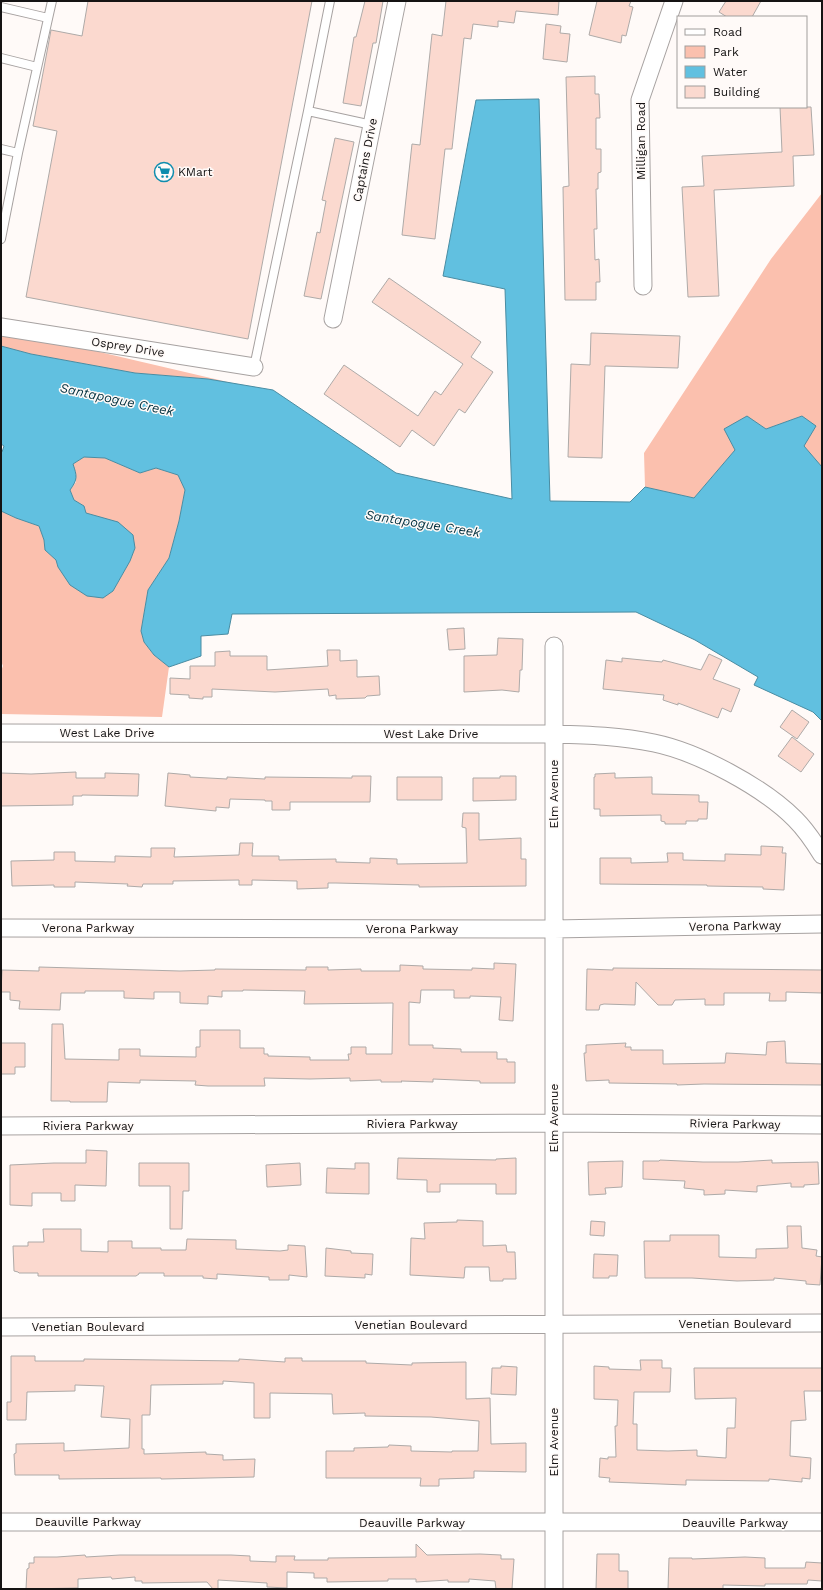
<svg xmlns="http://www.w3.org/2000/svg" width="823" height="1590" font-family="'Work Sans',sans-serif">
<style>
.green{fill:#fbc0ae}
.water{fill:#61c0e0;stroke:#4a8ca2}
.building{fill:#fbd9cf;stroke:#aeaaa8}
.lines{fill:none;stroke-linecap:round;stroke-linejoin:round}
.lane-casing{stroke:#a7a2a1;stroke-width:10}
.street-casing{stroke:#a7a2a1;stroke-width:19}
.lane{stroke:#fff;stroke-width:8}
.street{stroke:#fff;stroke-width:17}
.labels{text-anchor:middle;stroke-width:3;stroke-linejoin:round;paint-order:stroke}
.street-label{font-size:12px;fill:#151313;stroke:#fffaf8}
.poi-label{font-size:12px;fill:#151313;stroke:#fffaf8;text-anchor:start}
.water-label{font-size:13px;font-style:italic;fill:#03313f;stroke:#fffaf8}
</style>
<rect width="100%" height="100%" fill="#fffaf8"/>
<path class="green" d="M822,193V467L804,446L802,416L766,429L725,428L735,450L694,498L645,487L644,453L771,259Z
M1,331L61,343L232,383L208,379L135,373L31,354L1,346Z
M84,457L105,458L140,473L156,468L178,475L185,490L179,521L169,558L148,590L141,631L144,642L154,655L169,667L162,717L1,714V671L3,666L1,661V511L16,518L39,526L44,540L45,550L56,560L58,567L113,591L130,561L135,548L100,518L86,513L84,506L74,500L70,490L76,482L73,464Z"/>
<path class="water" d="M539,99L550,501L630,502L645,487L694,498L735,450L724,429L747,416L766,429L802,416L816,426L804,446L822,467V721L813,712L754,685L758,677L695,640L636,612L232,614L228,634L201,636V656L169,667L154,655L144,642L141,631L148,590L169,558L179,521L185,490L178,475L156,468L140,473L105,458L84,457L73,464C77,476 78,479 70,490L74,500L84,506L86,513L118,522L133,535L135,548L130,561L113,591L103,598L87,596L70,585L58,567L56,560L45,550L44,540L39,526L16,518L1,511V452H2L4,446L1,444V346L31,354L135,373L208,379L273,390L396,473L512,499L505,289L443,276L476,100Z"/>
<path class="building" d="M88,1H312L248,339L26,297L57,131L33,126L49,41L51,30L82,36Z
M365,1H383L376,43H373L361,106L343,103L354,37H356Z
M446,1H559L558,15L516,11L514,23L498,21V27L473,24L471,39L464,38L452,149H445L435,239L402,235L412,144L420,145L432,34L442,36Z
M597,1H631L629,6L633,7L626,36L622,35L621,43L589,35Z
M726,1H761L752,17H727L719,12Z
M546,24L561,26L560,33L570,34L567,62L543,59Z
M595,76V94H599L600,118H596V149H601V172L598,173V189H596L597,229H594L595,260L599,259L600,282H596V300H565L563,187L569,186L566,77Z
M780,107H811L814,155L793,156L794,186L714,190L719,296L688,297L682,187L704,186L702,156L782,152Z
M335,138L354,142L321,299L304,296L317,232L320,233L326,201L322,200Z
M389,278L481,342L471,357L493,372L465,413L459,409L434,446L412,430L400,447L324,394L344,365L418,416L435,391L441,395L463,364L372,302Z
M591,333L680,336L678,368L605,366L602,458L568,457L571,364L590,365Z
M464,628L465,649L449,650L447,629Z
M498,638L523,639L522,670H520L519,692L502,690L464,692V656L497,655Z
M327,650H340V661L357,660V677L379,676L380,695L367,696L365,698L336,699V695L329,696L328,689L275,692L212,689V697H203V699L189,698V695L170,694V678L190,679V666H215V652L230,651V656H267V670L328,666Z
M709,654L722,660L713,679L740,689L731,712L722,708L718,718L678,703V705L663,700L664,695L603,689L606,660L622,662V658L662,662L663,660L701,670Z
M792,710L809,722L797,739L780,727Z
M792,737L814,754L801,772L778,756Z
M76,772V778H105V773L139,774L138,796L82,795V796H73V805L1,806V773L31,774Z
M168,773L190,775V777L227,779V777L265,779V777L352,778V776H371L370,802H290V810H272V801H265V800L230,799L229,808L216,807V811L165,806Z
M615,773V778L652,777V794L699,795V802H708L707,819H698V821H686V824H665V822L661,821V815L600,816V809H594V777H595V774Z
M500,776H516V800L473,801V778H500Z
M397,777H442V800H397Z
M463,813H479V840L521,838V859H526V886L419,887V885L336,883H328V888L297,889V881L252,880V885H239V880L173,881V884H143L142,887L127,886L128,884L75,882V887H54V885L12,886L11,861L54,860V852H75V861L115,862V856L151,857V848H175L174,857L239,855L240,843H253L252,856H279V860L336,859V862L370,863V858L397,859V864L467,863L466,828L462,827Z
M761,846L783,847L782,853H786L784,890L763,889V887L707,886V885L600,884V858H631V863L668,862L667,853H683V860L725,861V854L761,855Z
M494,963L516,964L513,1021L499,1020L501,997L470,996V998H454V990H421L420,1003L409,1002V1045H433V1048L461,1049V1052H497V1059H507V1062H515V1083H480V1081L433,1079V1082L401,1081L402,1082H381V1080L350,1081V1078L310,1079L264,1078L265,1086H208L195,1085L196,1081L140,1080V1083L108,1082L107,1102H70V1101H51L52,1024H63L65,1059L119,1060V1049H140V1056L196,1057V1047H200V1030H240V1048H264V1054H268V1056L310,1057V1060H349L348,1054H351V1047H366V1054H392L393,1003L304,1004L305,991L243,990V991H222V997L208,996V1004L180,1003V992H154V999L124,998V991H85V993H61L60,1010L19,1009L20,1001L10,1000V992H1L2,970L39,971V967L180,971L215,970V969L306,970V967H328V970L361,969V971H400V965L423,966V969L472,970V968L494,969Z
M613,968L822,970V993L786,992V1001H769L770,993H724V1005H705V999L675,1000L672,1005H658L636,982L635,1005L604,1004L600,1005L599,1010H586L587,969L613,970Z
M785,1041L786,1063L822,1064V1085L704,1084L677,1085V1084L609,1083V1080L586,1081L584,1053H586V1045L626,1043L625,1047H631V1050H663V1064L725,1063L726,1053L766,1055L767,1042Z
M1,1043H25V1067H15V1074H1Z
M86,1150L107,1151L106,1186L75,1185V1201H61V1193H32V1206L10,1205V1165L54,1163H86Z
M398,1158L496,1160V1159L516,1158V1194H496V1184H440V1192H427V1180L397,1179Z
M660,1160L703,1162H738L772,1160V1163L818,1162L819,1184L804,1185V1187H791V1183L757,1186V1192L725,1190V1194L704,1195V1190L684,1188L685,1181L643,1179V1161H659Z
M623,1161L622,1187L605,1188L606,1194L589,1195L588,1162Z
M139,1163H189V1191H183L182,1229H170V1186H139Z
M300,1163L301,1185L267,1187L266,1165Z
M355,1163H369V1194L326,1193L327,1168L355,1169Z
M457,1220L483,1221V1246L506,1245L507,1252H515L516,1279H503V1281H490L489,1267H465L464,1278L410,1275L411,1238L425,1239L424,1223L457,1222Z
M591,1221L605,1222L604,1236L590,1235Z
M787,1226H801L802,1248L817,1250L816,1256L822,1257L820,1285L806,1284V1281L774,1278V1280L737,1281L692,1278H645L644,1241H670V1235H719V1257L756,1258V1249L788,1248Z
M43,1229H81V1251L108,1252V1241H132V1248H161V1250H186L187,1239L236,1240V1249L280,1251L288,1250V1245L305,1246L307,1277L289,1275V1280H269V1277L217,1274V1279L203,1278V1276H164V1273H139V1274L136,1276H38V1273H19L18,1272L14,1271L13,1246H28V1242H44Z
M326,1248L351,1251V1253L373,1254L372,1275L365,1274V1278L325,1276Z
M594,1254L618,1255L617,1276H609V1278H593Z
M11,1356H35V1361H84V1359L239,1361V1359L285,1362V1358H302V1361H366V1363L412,1365V1363L466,1362V1399L490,1398L491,1444L526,1443V1472L474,1471V1478L439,1479V1486H420L421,1478H326V1451H354V1448L388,1447L389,1445L411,1446V1451L452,1452V1451H478L479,1421L431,1417L365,1416V1413L333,1414L332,1394L270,1393V1418H254V1383L223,1381V1384L151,1385L150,1415H142V1449H144V1454L206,1452V1454L223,1455V1460L255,1459L254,1477L161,1479V1478L59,1479V1475H15L14,1454L16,1453V1444L64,1443V1451L129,1448L130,1419L101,1417L104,1386L75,1385V1391L27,1392L26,1420H7V1402H11Z
M640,1360H662V1368H671L670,1392H634L633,1424H637V1450L668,1451L697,1450V1456L726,1458L727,1428H735L736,1398L695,1399L694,1368H822V1391H804L806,1420L791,1421L790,1456L811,1458L810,1479L802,1478V1482L769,1479V1481L686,1480V1485L609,1482L610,1478L599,1477L600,1458L608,1459V1457H616L615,1426H617L618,1400L594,1399V1366L609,1367V1369L641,1370Z
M501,1366L517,1367L516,1395L491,1394L492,1368H501Z
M416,1544L427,1555L480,1554L501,1555V1559H514L512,1589H496L495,1581L469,1579V1582H448V1580L416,1582V1579H388V1581L327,1582V1578H314V1573L287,1572V1588L267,1587V1583L218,1580V1589H213L207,1582L142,1583V1581H135V1577L112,1579L111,1577L78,1579V1588L26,1589L27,1569L29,1568V1563H34V1557H57L85,1555L86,1557L120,1555H231L250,1556V1561L276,1562V1556H295L294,1560H328V1558L416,1557Z
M597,1554H619V1571H628V1589H596Z
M745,1557L765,1558V1568H805L806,1562L822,1563V1581L808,1580L807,1584H765V1586L723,1585V1589H668L669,1558H692V1559Z"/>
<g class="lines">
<g class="lane-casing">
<path id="lane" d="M330,1L308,111L372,125
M1,7L48,18
M1,58L37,67
M1,149L18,153L1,239
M18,153L52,1
M254,367L308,111"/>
</g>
<g class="street-casing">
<path id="street" d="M643,286L640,100L674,1
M333,319L397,1
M1,327L254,367
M1,733L554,734C588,735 621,736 654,743C698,752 763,787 795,819C806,830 814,842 822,855
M1,928L554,929L822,924
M1,1126L554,1123L822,1125
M1,1327L822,1323
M1,1522H822
M554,1589V646"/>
</g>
<use href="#lane" class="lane"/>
<use href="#street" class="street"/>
</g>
<defs>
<g id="supermarket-ring" transform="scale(1)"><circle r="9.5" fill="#fffaf8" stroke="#0f8dae" stroke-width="1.5"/><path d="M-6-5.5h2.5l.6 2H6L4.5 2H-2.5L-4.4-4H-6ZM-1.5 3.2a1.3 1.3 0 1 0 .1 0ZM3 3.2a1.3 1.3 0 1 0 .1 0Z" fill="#0f8dae"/></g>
</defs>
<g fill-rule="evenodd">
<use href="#supermarket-ring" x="164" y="172"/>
</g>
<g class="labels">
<g class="street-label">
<text transform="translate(641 141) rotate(-90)" y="4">Milligan Road</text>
<text transform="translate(365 160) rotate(-79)" y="4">Captains Drive</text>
<text transform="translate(128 347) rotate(9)" y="4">Osprey Drive</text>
<text x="107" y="737">West Lake Drive</text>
<text x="431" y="738">West Lake Drive</text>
<text transform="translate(554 794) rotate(-90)" y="4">Elm Avenue</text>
<text transform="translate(735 926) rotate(-1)" y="4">Verona Parkway</text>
<text x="88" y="932">Verona Parkway</text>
<text x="412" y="933">Verona Parkway</text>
<text transform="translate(554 1118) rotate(-90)" y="4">Elm Avenue</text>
<text x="412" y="1128">Riviera Parkway</text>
<text transform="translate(735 1124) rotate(1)" y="4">Riviera Parkway</text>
<text x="88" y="1130">Riviera Parkway</text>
<text x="735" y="1328">Venetian Boulevard</text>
<text x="411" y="1329">Venetian Boulevard</text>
<text x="88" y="1331">Venetian Boulevard</text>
<text transform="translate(554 1442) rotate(-90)" y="4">Elm Avenue</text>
<text x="88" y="1526">Deauville Parkway</text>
<text x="412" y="1527">Deauville Parkway</text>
<text x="735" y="1527">Deauville Parkway</text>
</g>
<g class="poi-label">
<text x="178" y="176">KMart</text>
</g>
<g class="water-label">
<text transform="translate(117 399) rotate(12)" y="5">Santapogue Creek</text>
<text transform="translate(423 523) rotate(9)" y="5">Santapogue Creek</text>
</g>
</g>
<rect width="823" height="1590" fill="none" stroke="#151313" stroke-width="4"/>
<rect x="677" y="16" width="130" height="92" fill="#fffaf8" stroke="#a19e9c"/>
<rect x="685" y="29" width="20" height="6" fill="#ffffff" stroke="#a19e9c"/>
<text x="713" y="36" font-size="12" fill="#151313">Road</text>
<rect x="685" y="46" width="20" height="12" fill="#fbc0ae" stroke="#a19e9c"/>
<text x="713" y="56" font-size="12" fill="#151313">Park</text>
<rect x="685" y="66" width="20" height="12" fill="#61c0e0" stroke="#a19e9c"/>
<text x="713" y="76" font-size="12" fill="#151313">Water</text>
<rect x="685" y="86" width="20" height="12" fill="#fbd9cf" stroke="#a19e9c"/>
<text x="713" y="96" font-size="12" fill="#151313">Building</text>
</svg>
